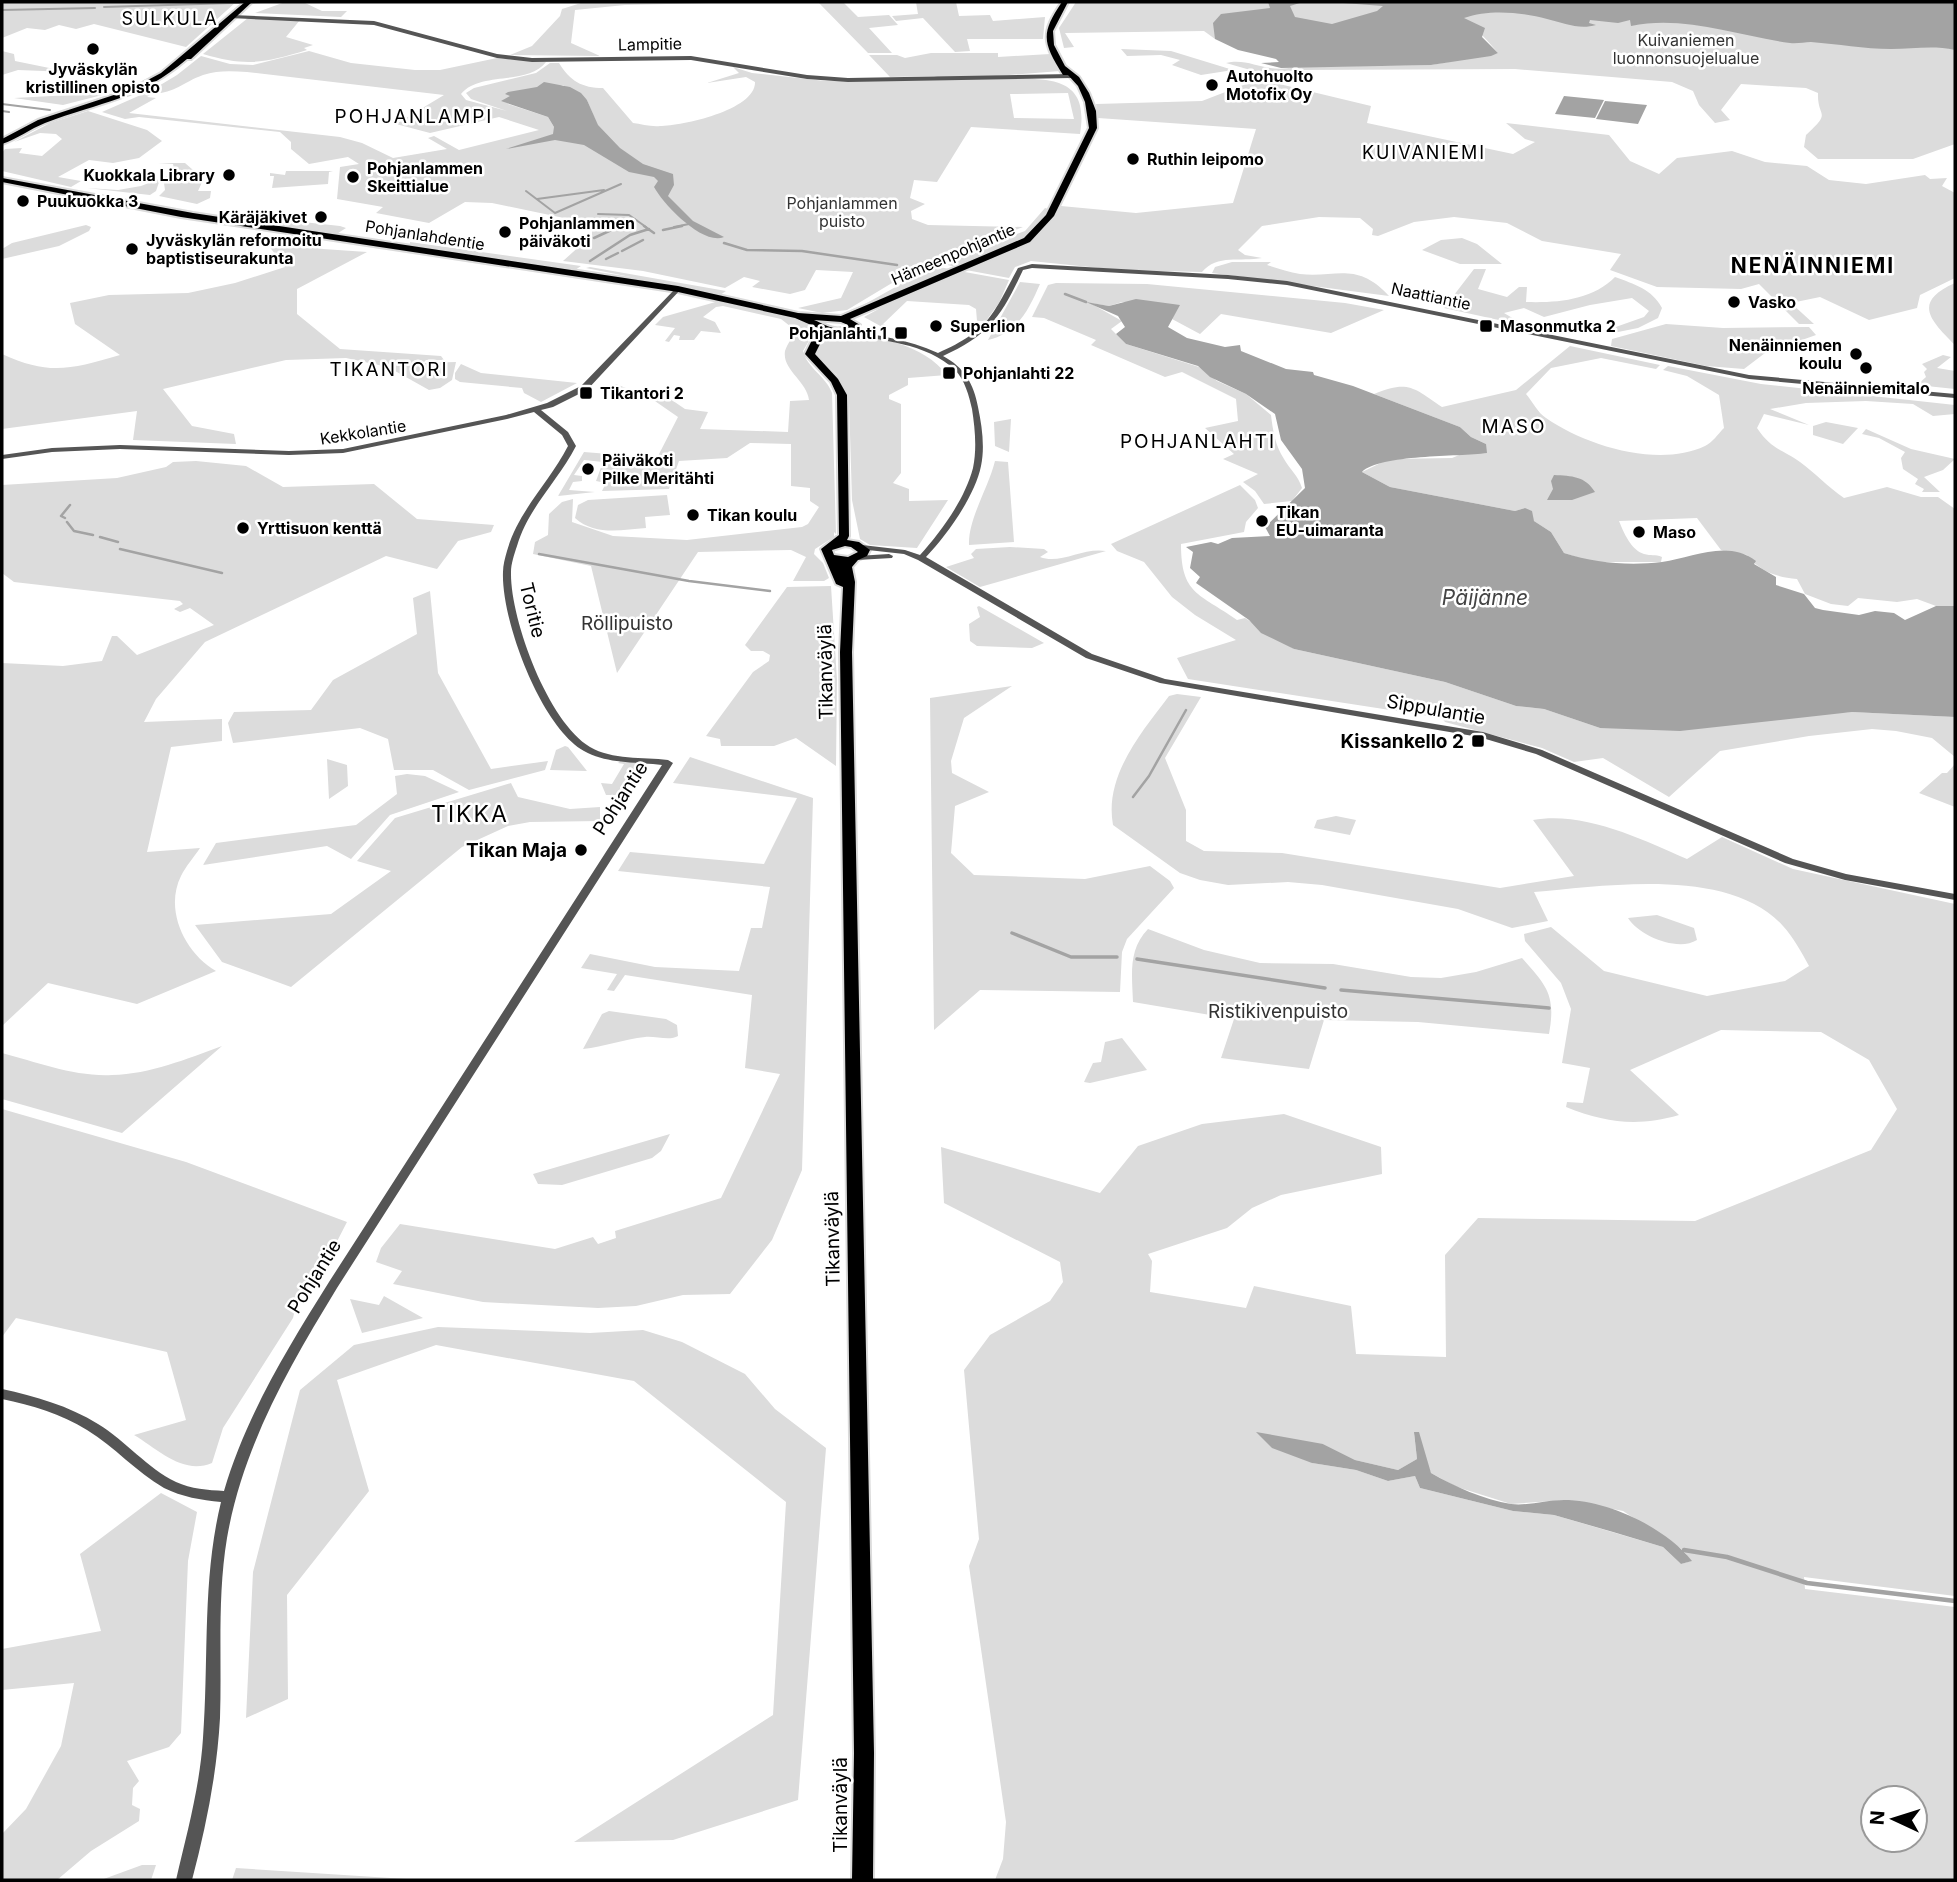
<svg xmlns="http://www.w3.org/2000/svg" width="1957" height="1882" font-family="Inter,sans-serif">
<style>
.green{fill:#dcdcdc;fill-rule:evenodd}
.water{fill:#a3a3a3}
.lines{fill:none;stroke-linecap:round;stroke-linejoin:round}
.stream-far3{stroke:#a3a3a3;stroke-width:2}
.stream-far2{stroke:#a3a3a3;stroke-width:2.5}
.stream-far1{stroke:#a3a3a3;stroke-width:3.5}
.stream{stroke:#a3a3a3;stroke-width:4.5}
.major-casing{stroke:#dbdbdb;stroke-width:4}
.minor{fill:#555;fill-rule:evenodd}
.major{fill:#000;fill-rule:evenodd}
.poi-dot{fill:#000;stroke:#fff;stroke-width:2.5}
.labels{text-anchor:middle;stroke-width:5;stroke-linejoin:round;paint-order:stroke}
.far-park-label{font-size:16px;fill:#333;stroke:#fff}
.far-street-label{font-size:16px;fill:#000;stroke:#fff}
.far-poi-label{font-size:16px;font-weight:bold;fill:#000;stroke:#fff;text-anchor:start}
.far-neighbourhood-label{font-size:18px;letter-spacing:2px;fill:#000;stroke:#fff}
.far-quarter-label{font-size:19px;letter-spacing:2px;fill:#000;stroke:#fff}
.street-label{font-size:19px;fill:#000;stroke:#fff}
.park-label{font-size:19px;fill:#333;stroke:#fff}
.poi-label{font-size:19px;font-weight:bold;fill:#000;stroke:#fff;text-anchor:end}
.far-district-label{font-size:21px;font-weight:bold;letter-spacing:2px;fill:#000;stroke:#fff}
.water-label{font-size:21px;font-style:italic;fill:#444;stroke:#fff}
.quarter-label{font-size:23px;letter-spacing:2px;fill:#000;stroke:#fff}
</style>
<rect width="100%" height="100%" fill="#fff"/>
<path class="green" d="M2,2H236L186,47L94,24L76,29L59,25L45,30L27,28L2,38Z
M285,2H303L322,11H347L341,17L255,13Z
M576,2H709L710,3L625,5L575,10L571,43L600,56L510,55L532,46L560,16L562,9L581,3Z
M818,2H843L858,17L889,15L898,25L869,28L892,53H868Z
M916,2H956L959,16L990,15L993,21L1045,17L1043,39H967L970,51L955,52L923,18L896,21L892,16L918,14Z
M1076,2H1446L1353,30H1217L1215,39L1204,31L1065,33L1074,47L1064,48L1059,28Z
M1450,8L1955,34V144L1913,159H1818L1804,147L1806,135C1833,110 1817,119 1818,93L1806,88L1741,84L1721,110L1730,120L1715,123L1699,105L1693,91L1672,82L1515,69L1294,70L1278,78L1226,63C1249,57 1266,74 1294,67L1431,65L1498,53C1483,35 1470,22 1450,8Z
M248,18L300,20L286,37L313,45L304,48L307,50C264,63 247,67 203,54Z
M1121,49L1171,51L1233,70L1201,75L1172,65L1180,60L1161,55L1127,56Z
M2,51L14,54L15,61L69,72L18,70L2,75Z
M309,51L351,63L415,70H440L497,58L546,62C528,86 480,71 461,94L466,100L507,111L471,99L466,93L474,88L536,73L550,63H559C570,81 582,88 603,88L633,123C641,124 651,127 660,126C682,126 756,110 755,82L746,77L707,83L739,73L733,67L752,73L825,81L948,80L934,76L890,77L869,55H897L905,58L931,53H998V57L1050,54L1060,71L984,77C1029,83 1092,64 1080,134L971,127L937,182L914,180L910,198L925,204L911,211L912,219L928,225L1023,227L917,268L847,310L822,313L798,308L841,298L853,272L816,270L805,290L790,294L752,287L760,281L744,277L725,288L643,271L563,261L592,235V230L583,222L492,203L465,202L429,223L376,213L383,207L337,199L340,167L359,164L348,157L309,164L291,149V142L280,132L139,117L125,119L102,112L143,94L150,95L147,97L156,98L129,113L340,137L362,143L393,158L447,149L428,138L434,136L459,150L539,130L499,117L430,133L396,124L444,95L247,72C232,71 218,70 203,75C181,83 172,96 147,93L177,75L201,56L230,64L253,65ZM563,85L587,100L597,124L576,131L554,127L548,117L508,104ZM1068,93L1074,119L1014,118L1010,94Z
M1259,79L1371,106L1367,123L1513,154L1535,142L1525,139L1506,123L1609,135L1630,161L1659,174L1677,158L1732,151L1765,162L1807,166L1829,180L1866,184L1925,175L1930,179L1947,178L1942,186L1955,193V278L1920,295L1917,308L1869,320L1820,297L1791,303L1814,324H1799L1759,284L1741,289L1657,287L1610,270L1621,254L1542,241L1507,223L1454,217L1414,222L1378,236L1372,235L1373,229L1360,218L1319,217L1262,226L1238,250L1245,255L1262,258C1241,262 1217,254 1202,272L1119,270L1031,261L1015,267L1009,278L966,270C1004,255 1041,243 1061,206L1136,213L1233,203L1256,129L1098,118L1096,104L1202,101Z
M110,93L63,105L14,98L109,93Z
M88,111L147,130L162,141L139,158L113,163L89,160L58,177L81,181L71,187L2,171V153L5,149L22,148L19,153L42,156L62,139L56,134L40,133L14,142L50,123Z
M158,163H185L193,170L159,182L156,191L150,195L87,188L118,190L141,186L175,173L173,164Z
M286,171H333L329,172L328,184L272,188L274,176H270V173L285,175Z
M196,174L204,178L198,191H211L210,198L197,204L159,196L165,190L164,183Z
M1045,208L1048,209L1036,230L1023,238L957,267L938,263L1025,231Z
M229,214L340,226L346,228L335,235L220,216Z
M86,225L91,227L89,231L59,246L2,259V249L12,243Z
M262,237L323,249L367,252L297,289V314L340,349L441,356L444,360H426L423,363L456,362L452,380L440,388L429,390L388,367L346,358L286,360L163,389L192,426L234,434L236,444L133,440L137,411L2,429V354C50,376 71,369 120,355L75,324L70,303L109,295L188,293L235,283L285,267Z
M1462,238L1477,244L1502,264H1460L1422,250L1441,240Z
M410,242L581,266L572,272L410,246Z
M1232,262H1271L1267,265C1277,268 1289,272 1300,274C1336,278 1357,261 1389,296L1212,273L1215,267Z
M933,266L950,269L849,313Z
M590,267L726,291L720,295L586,268Z
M1474,269H1486L1478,289L1507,297L1519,287H1527L1526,302C1558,303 1592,300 1615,277C1634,284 1652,289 1662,308L1658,318L1638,328L1613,333L1610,329L1644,317L1649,311L1632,298L1590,305L1544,317L1524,308L1504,313L1526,326L1444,308Z
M959,271L1009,280L999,303L986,321H977L976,309L969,305L907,301L883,324L888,326L884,328L864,317L926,283Z
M1020,282L1040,284C1029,309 1018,333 988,340Z
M1056,283L1147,284L1345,303L1384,310L1331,333L1221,314L1200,334L1172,319L1179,306L1122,302L1109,306L1090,303L1122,321L1111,329L1126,344L1199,367L1217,381L1246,394L1271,415C1273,431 1275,445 1284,459C1290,470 1298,475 1302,488L1292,501L1264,504L1255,491L1243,482L1258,474L1223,459L1234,454L1205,428L1238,421L1236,399L1182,372L1165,377L1091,345L1096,340L1044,318L1032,317L1048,285Z
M1955,283V345C1930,320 1912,302 1955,283Z
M719,301L814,323L817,327L803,351C807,368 826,376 832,393L836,534L834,532V537L815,549L814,554L823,563L829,578L824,581H793L806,557L791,550L698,552L617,673L591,566L533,554L535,542L548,535L549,514L562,502L573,499L572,522L613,536L687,540L802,527L808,524L819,507L810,501V488L791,486V444L750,443L727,458L679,461L669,489L602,491L606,483L596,481L603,462L584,460L574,475L582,476V481L573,482L569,490L595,492L558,496L584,452L657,458L678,417L652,399L614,388L616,384L633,391L657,390L685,409L708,412L700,429L788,432L790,401L809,400C807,381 782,370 785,351C787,344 793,337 795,330L781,319L723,306L716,307L703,317L715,322L721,333L701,331L694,340H679L680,336L674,335L669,342L665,341L675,328L655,325L663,317Z
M1666,324L1723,328L1809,327L1816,335L1765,353L1744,369L1706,366L1611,346L1612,339Z
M838,334C875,335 924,344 947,375L908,378V385L889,395V399L901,404V473L893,483L909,489V501L948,500L917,548L870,545L860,539L852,500L849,401L837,375L816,354L820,342Z
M1570,346L1660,365L1656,369L1601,358L1551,368L1526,394C1532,401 1538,413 1546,418C1586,446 1659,468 1705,446C1712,443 1718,434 1724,428L1719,395L1687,376L1663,370L1668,366L1761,384L1955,405V414L1933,416L1913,404L1866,401L1806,403L1770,409L1809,425L1764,414L1757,428C1771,449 1781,449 1800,462C1815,473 1828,487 1844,498L1887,487L1921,497H1938L1955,509V606H1936L1917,599L1897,602L1858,598L1848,606L1831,604L1805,594L1797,579C1777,577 1760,572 1747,555L1721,550L1697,518L1619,521C1624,533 1631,550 1644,554C1651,556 1655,554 1662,557L1661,562H1592L1564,553L1551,532L1534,521L1525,508L1515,511L1390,487L1362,472L1389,459L1452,458L1486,444L1471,437L1460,427L1374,394C1408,380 1413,387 1442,407L1516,390Z
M1943,355L1951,357L1937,368L1955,371V389L1917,385L1926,377L1924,372L1927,369L1922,364Z
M461,364L481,373L577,383L541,402L524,393L522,388L460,382L455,379V373Z
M1011,419L1009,452L995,446L994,422Z
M1826,422L1858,428L1843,444L1813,435V426Z
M1866,429L1911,449L1955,459L1943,470L1924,477L1940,492H1922L1924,489L1915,484L1918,479L1903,469L1901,458L1905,452L1879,438L1862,434Z
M196,461L246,466L283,487L374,484L417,519L494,525L491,532L458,541L437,569L386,556L205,642L156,699L144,722L222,719V741L171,747L147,852L200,848C194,857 186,866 181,876C164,910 185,953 216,971L137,1004L48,983L2,1026V663L63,666L102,661L112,636H117L137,655L214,625L190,608L180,612L174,609L183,604L180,601L14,582L2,573V485L117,478L166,467L173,462Z
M995,461L1008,462L1014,542L969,545C968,519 988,489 995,461Z
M1240,485L1255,500L1258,508L1246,522L1244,532L1181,544C1181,595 1199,593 1237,620L1245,618L1294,649L1445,682L1516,706L1544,709L1600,728L1852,712L1955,717V757L1932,738L1896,731L1872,729L1809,736L1720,751L1669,797L1603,758L1574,762L1542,748L1445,722L1442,718L1188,679L1177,658L1236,640L1195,615L1172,597L1144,562L1117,551L1111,544Z
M667,495L670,515L645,517L646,528C621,530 595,536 575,518L578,505L588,500Z
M1010,547L1044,549L1048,552L1040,557C1060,565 1083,547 1106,551L980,587L946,567L974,558L971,554L976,549Z
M831,586L837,680L836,766L796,738L774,746H721L720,739L706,736L753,672L769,661L770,655L763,651H751L745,645L787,587Z
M430,591L438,673L491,769L548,761L545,770L469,790L433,770H394L388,739L360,728L233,743L228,723L234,712L311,710L333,680L417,634L413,598Z
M979,606L1044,643L1032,648L977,646L970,641L969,624L980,617L977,607Z
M1012,686L964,718L951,761L952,773L989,792L955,806L951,853L974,875L1085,879L1150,866L1170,881L1174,888L1127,939L1122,952L1120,992L980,990L934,1030L930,698Z
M1177,694L1201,697L1165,758L1186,810V841L1204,851L1282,853L1500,888L1574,876L1533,820C1584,811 1641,839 1687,859L1722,837L1793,869L1955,904V1596L1804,1577L1805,1589L1955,1607V1880H995L1003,1859L1006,1822L969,1566L979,1539L964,1370L990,1335L1050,1301L1063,1282L1060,1262L944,1203L941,1147L1100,1193L1138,1146L1202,1124L1284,1114L1381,1147L1382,1174L1281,1195L1252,1208L1227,1228L1148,1254L1152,1261L1150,1292L1246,1308L1254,1286L1351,1306L1356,1354L1446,1357L1445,1255L1478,1218L1695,1221L1871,1150L1897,1109L1869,1060L1821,1032L1721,1030L1630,1070L1679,1115C1638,1127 1606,1123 1566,1107L1567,1102L1583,1103L1590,1068L1562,1063L1571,1009L1561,983L1525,941L1524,934L1551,927L1604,971L1707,996L1785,981L1809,966C1802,953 1793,937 1783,926C1729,866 1605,886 1534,892L1548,921L1512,928L1458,909L1322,885L1288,882L1228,885L1200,880L1180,873L1113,825C1104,776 1141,733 1169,696ZM1414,1433L1431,1473L1457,1487L1511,1504L1567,1500L1623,1511L1683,1550L1691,1561L1681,1564L1663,1547L1554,1515L1513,1511L1420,1488L1415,1476L1388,1481L1356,1470L1312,1463L1323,1444L1355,1460L1398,1470L1417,1459ZM1873,1798H1915V1840H1873Z
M565,746L568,747L587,771L550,770L556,750Z
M690,757L813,798L802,1170L772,1240L730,1294L683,1295L636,1306L598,1308L483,1302L393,1284L402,1271L376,1262L381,1248L400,1224L555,1249L593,1237L598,1244L616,1238L615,1231L721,1198L780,1074L745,1068L752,995L625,975L614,991L607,990L617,974L581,968L590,954L655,967L739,971L751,928H762L770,887L618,871L630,852L764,864L797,798L673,783Z
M327,759L347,765L348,786L329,799Z
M621,760L648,765L630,795H606L601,783L612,784L624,764L618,763Z
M1955,764V807L1919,793L1942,773H1947Z
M407,774L425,776L459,792L390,815L351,859L327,846L203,865L216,843L356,825L397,794L395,776Z
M511,783L518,797L570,809L600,807V821L530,822L508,826L462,847L291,987L222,962L195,925L331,914L391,871L357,861L395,818Z
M1336,816L1356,820L1350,835L1314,828L1317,820Z
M1657,915L1694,928L1697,940C1678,952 1639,936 1628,918Z
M1148,929L1204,950L1260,963L1333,964L1411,977L1441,978L1476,972L1522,958C1547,986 1556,995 1549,1034L1418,1022L1324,1020L1309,1069L1221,1058L1234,1019L1133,1002C1132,974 1128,950 1148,929Z
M609,1011L666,1019L677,1025L678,1036C670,1041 656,1036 645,1037C624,1039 604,1047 583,1049L602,1014Z
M1122,1038L1147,1070L1090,1083L1084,1082L1093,1063L1101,1062L1105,1042Z
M222,1046L122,1133L2,1099V1053C37,1062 75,1077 112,1075C151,1074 186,1059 222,1046Z
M2,1109L186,1162L347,1222L330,1255L300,1289L293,1318L223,1428L212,1463C183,1475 159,1450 134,1435L186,1420L167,1352L16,1318L2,1337Z
M670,1134L661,1151L652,1158L562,1185L538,1184L533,1174Z
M384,1296L423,1318L362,1333L350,1299L379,1305Z
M438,1327L590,1333L643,1330L682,1342L745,1374L775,1409L826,1448L798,1800L673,1840L574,1842L773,1715L786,1502L634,1381L436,1345L337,1380L369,1491L287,1595L288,1699L246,1718L253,1572L300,1390L354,1345Z
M161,1493L197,1512L188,1561L181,1733L169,1747L127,1761L139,1781L133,1788L132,1805L140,1809L139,1821L91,1851L57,1880H2V1834L26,1809L61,1746L74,1683L2,1690V1649L101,1631L80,1554Z
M142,1865H156L151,1880H101Z
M236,1868L422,1880H232Z"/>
<path class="water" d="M1268,2H1303L1290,6L1295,17L1332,24L1377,11L1383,6L1330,2H1955V50C1933,45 1913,49 1891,49C1864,49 1838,44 1811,42C1804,42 1797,44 1790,43C1737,36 1685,15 1631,26L1630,20L1618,23L1590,20L1589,23L1596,25C1579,30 1564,23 1547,19C1521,12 1489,9 1464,18L1485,28L1482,37L1498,53L1491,56L1431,65L1281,68L1261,63L1279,62L1276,59L1238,50L1215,39L1213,23L1221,14L1270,8Z
M544,82L570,87L581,93L587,100L598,125L620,148L643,164L673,174L674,185L668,196L693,221L724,237C703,246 663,204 654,187L658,181L654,177L629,172L584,145L555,140L506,149L553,134L554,127L548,117L501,101L510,96L505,94L508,92L537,87Z
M1564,96L1604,100L1595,118L1555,114Z
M1605,101L1647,105L1638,124L1596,119Z
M1136,299L1180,305L1168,327L1187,338L1225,347L1240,345L1241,351L1286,369L1313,372L1314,375L1353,386L1460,427L1471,437L1486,444L1487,453C1458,457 1380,454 1362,472L1390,487L1515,511L1525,508L1532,511L1534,521L1551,532L1564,553C1595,563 1629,566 1662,562C1692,558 1727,539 1756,561L1754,564L1776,577V585L1804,594L1815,608L1823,610L1859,615L1875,611L1894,613L1905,620L1936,606H1955V717L1852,712L1680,731L1600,728L1544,709L1516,706L1445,682L1294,649L1261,633L1249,620L1196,583L1200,577L1190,568L1193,552L1186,547L1211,542L1218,544L1232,538L1270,536L1265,527L1305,488L1302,469L1281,440L1275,414L1246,394L1210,377L1198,366L1126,344L1116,334L1125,327L1118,316L1086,302L1109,306Z
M1554,475C1572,476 1585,476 1595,492L1572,500H1547L1553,489L1551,481Z
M1256,1432L1323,1444L1355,1460L1398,1470L1417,1459L1414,1432H1419L1431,1473C1454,1486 1484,1500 1511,1504C1528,1506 1547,1500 1564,1500C1607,1500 1665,1527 1692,1561L1681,1564L1663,1547L1613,1532L1554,1515L1513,1511L1420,1488L1415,1476L1388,1481L1356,1470L1312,1463L1272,1448Z"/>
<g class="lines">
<path class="stream-far3" d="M104,7L265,2
M2,10L95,8
M2,104L50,110
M2,111L9,112
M526,191L555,213L621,184
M537,199L604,190
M598,214L629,215L646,227
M625,224L635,219
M617,227L620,226
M674,227L689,224"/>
<path class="stream-far2" d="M644,226L654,233
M663,230L682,226
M594,238L620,226
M724,243L747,250L802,251L897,265
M622,251L643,240
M606,259L618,253
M590,261L630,235L649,229
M1065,294L1086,302
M65,518L61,516L70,505
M67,522L74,531L93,535
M100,537L118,542
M120,549L222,573
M539,554L689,581L770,591
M1133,797L1149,776L1186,710"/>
<path class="stream-far1" d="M1012,933L1071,957H1117
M1137,959L1325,988
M1341,990L1549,1008"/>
<path class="stream" d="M1684,1550L1727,1557L1807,1583L1955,1601"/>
<g class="major-casing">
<path id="major" d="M245,2H252L191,59H187C141,99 100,102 45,123C30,129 17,139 2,144V139L38,120L129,90L161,73Z
M1062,2H1068L1053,31L1054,45L1065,66L1079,77L1089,93L1096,111L1097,128L1054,216L1030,242L850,319L860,325L847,334L826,332L815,354L838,379L847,395L849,536L847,540L859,542L870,550L867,556L858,560L852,567L855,582L852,652L874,1753L873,1880H852L854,1753L840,652L843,587L836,584L821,549L839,535L837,395L831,382L805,354L818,328L795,318L678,292L181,217L2,182V178L193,213L678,286L798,313L841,316L1024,238L1046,215L1089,128L1085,102L1078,86L1068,75H1063C1043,43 1040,34 1062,2ZM814,320L841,322L848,325C837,333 826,325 814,320ZM845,546L851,547L858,552L848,557L834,555L832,550Z"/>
</g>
<path class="minor" d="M232,15L374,21L497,54L532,58L691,56L807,75L848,78L1071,74L1074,76L1071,78L848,82L807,79L691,60L532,62L497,58L374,25L230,18Z
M1032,264L1228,275L1287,281L1749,375L1955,394V398L1749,379L1287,285L1228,279L1032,268L1023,270C1002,315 990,335 943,356C964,367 974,384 978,407C982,426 985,447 981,466C975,496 947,535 926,557L1092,654L1165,679L1483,732L1542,750L1793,859L1846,874L1955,894V900L1845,880L1785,863L1536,754L1479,737L1160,683L1086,658L918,560L904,554L859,549V545H862L905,550L920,555C941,532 965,499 973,468C977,449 975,428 972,409C969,396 965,380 955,370C927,343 880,340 844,334L841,332L844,330C876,335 908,339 938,353C990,330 993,314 1018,268Z
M676,288L681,289L587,390L553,407L541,410L568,432L576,446C558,481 528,508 517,546C514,555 511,564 511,572C510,619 548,722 590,747C612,760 643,757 668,760L673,763L337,1288C289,1367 243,1446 227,1538C217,1598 222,1659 220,1718C217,1773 206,1827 192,1880H176C187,1833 200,1786 203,1738C209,1658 202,1580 221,1502C201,1500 182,1497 164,1488C136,1472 115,1447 87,1430C61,1414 32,1405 2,1399V1389C35,1396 69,1406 98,1424C126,1441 147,1468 176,1482C191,1489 208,1490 224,1491C246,1416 287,1349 329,1282L662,765C637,762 607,764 584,751C541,727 501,620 503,572C503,565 505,558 507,551C518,511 549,483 568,446L562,435L534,412L507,419L343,453L289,455L120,449L52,452L2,459V455L52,448L120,445L289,451L343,449L506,415L547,403L581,386Z
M889,554L893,556L892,558L857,560L853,558L857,556Z"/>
<use href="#major" class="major"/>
</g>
<g class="poi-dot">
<circle cx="93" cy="49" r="7"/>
<circle cx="1212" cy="85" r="7"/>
<circle cx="1133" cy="159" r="7"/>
<circle cx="229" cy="175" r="7"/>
<circle cx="353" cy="177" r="7"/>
<circle cx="23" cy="201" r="7"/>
<circle cx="321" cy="217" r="7"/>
<circle cx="505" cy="232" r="7"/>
<circle cx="132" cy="249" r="7"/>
<circle cx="1734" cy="302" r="7"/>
<circle cx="936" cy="326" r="7"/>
<rect x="1479" y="319" width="14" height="14" rx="3.5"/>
<rect x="894" y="326" width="14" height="14" rx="3.5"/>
<circle cx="1856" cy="354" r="7"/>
<circle cx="1866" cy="368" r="7"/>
<rect x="942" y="366" width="14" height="14" rx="3.5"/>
<rect x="579" y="386" width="14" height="14" rx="3.5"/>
<circle cx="588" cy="469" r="7"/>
<circle cx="693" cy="515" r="7"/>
<circle cx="1262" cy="521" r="7"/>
<circle cx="243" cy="528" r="7"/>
<circle cx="1639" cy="532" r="7"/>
<rect x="1471" y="734" width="14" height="14" rx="3.5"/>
<circle cx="581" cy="850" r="7"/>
</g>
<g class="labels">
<g class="far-park-label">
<text x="1686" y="46">Kuivaniemen<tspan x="1686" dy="18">luonnonsuojelualue</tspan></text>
<text x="842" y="209">Pohjanlammen<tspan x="842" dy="18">puisto</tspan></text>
</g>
<g class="far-street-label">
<text transform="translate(650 44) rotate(-1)" y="6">Lampitie</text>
<text transform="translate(425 235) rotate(9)" y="6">Pohjanlahdentie</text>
<text transform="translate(953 254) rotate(-23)" y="6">Hämeenpohjantie</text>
<text transform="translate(1431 296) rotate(12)" y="6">Naattiantie</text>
<text transform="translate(363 432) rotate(-9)" y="6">Kekkolantie</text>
</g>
<g class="far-poi-label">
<text x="93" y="75" text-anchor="middle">Jyväskylän<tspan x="93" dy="18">kristillinen opisto</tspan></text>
<text x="1226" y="82">Autohuolto<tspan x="1226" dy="18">Motofix Oy</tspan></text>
<text x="1147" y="165">Ruthin leipomo</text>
<text x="367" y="174">Pohjanlammen<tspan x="367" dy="18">Skeittialue</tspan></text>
<text x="215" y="181" text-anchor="end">Kuokkala Library</text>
<text x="37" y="207">Puukuokka 3</text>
<text x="307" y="223" text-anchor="end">Käräjäkivet</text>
<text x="519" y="229">Pohjanlammen<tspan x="519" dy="18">päiväkoti</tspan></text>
<text x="146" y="246">Jyväskylän reformoitu<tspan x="146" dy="18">baptistiseurakunta</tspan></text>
<text x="1748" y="308">Vasko</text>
<text x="950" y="332">Superlion</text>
<text x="1500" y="332">Masonmutka 2</text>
<text x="887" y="339" text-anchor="end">Pohjanlahti 1</text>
<text x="1842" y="351" text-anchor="end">Nenäinniemen<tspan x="1842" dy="18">koulu</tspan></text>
<text x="963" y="379">Pohjanlahti 22</text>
<text x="1866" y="394" text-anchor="middle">Nenäinniemitalo</text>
<text x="600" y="399">Tikantori 2</text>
<text x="602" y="466">Päiväkoti<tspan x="602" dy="18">Pilke Meritähti</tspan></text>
<text x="1276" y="518">Tikan<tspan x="1276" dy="18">EU-uimaranta</tspan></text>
<text x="707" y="521">Tikan koulu</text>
<text x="257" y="534">Yrttisuon kenttä</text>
<text x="1653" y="538">Maso</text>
</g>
<g class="far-neighbourhood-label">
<text x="170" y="25">SULKULA</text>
<text x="1424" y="159">KUIVANIEMI</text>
</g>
<g class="far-quarter-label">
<text x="414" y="123">POHJANLAMPI</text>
<text x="389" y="376">TIKANTORI</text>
<text x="1514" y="433">MASO</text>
<text x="1198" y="448">POHJANLAHTI</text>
</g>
<g class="street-label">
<text transform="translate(533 610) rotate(76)" y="7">Toritie</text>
<text transform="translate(825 672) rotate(-91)" y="7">Tikanväylä</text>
<text transform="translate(1436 709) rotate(10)" y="7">Sippulantie</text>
<text transform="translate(620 798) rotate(-57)" y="7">Pohjantie</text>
<text transform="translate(832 1239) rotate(-91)" y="7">Tikanväylä</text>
<text transform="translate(314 1276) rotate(-58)" y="7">Pohjantie</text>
<text transform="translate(840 1805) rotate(-90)" y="7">Tikanväylä</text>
</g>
<g class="park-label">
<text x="627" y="630">Röllipuisto</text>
<text x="1278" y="1018">Ristikivenpuisto</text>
</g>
<g class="poi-label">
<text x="1464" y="748">Kissankello 2</text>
<text x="567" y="857">Tikan Maja</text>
</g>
<g class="far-district-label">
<text x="1813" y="273">NENÄINNIEMI</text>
</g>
<g class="water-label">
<text x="1485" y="605">Päijänne</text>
</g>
<g class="quarter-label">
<text x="470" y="822">TIKKA</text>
</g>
</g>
<rect width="1957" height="1882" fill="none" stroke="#000000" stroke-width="7"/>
<g transform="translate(1894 1819) rotate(274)"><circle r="33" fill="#ffffff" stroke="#999999" stroke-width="2"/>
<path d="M0-5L12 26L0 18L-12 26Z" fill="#000000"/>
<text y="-10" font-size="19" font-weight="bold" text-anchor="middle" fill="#000000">N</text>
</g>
</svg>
